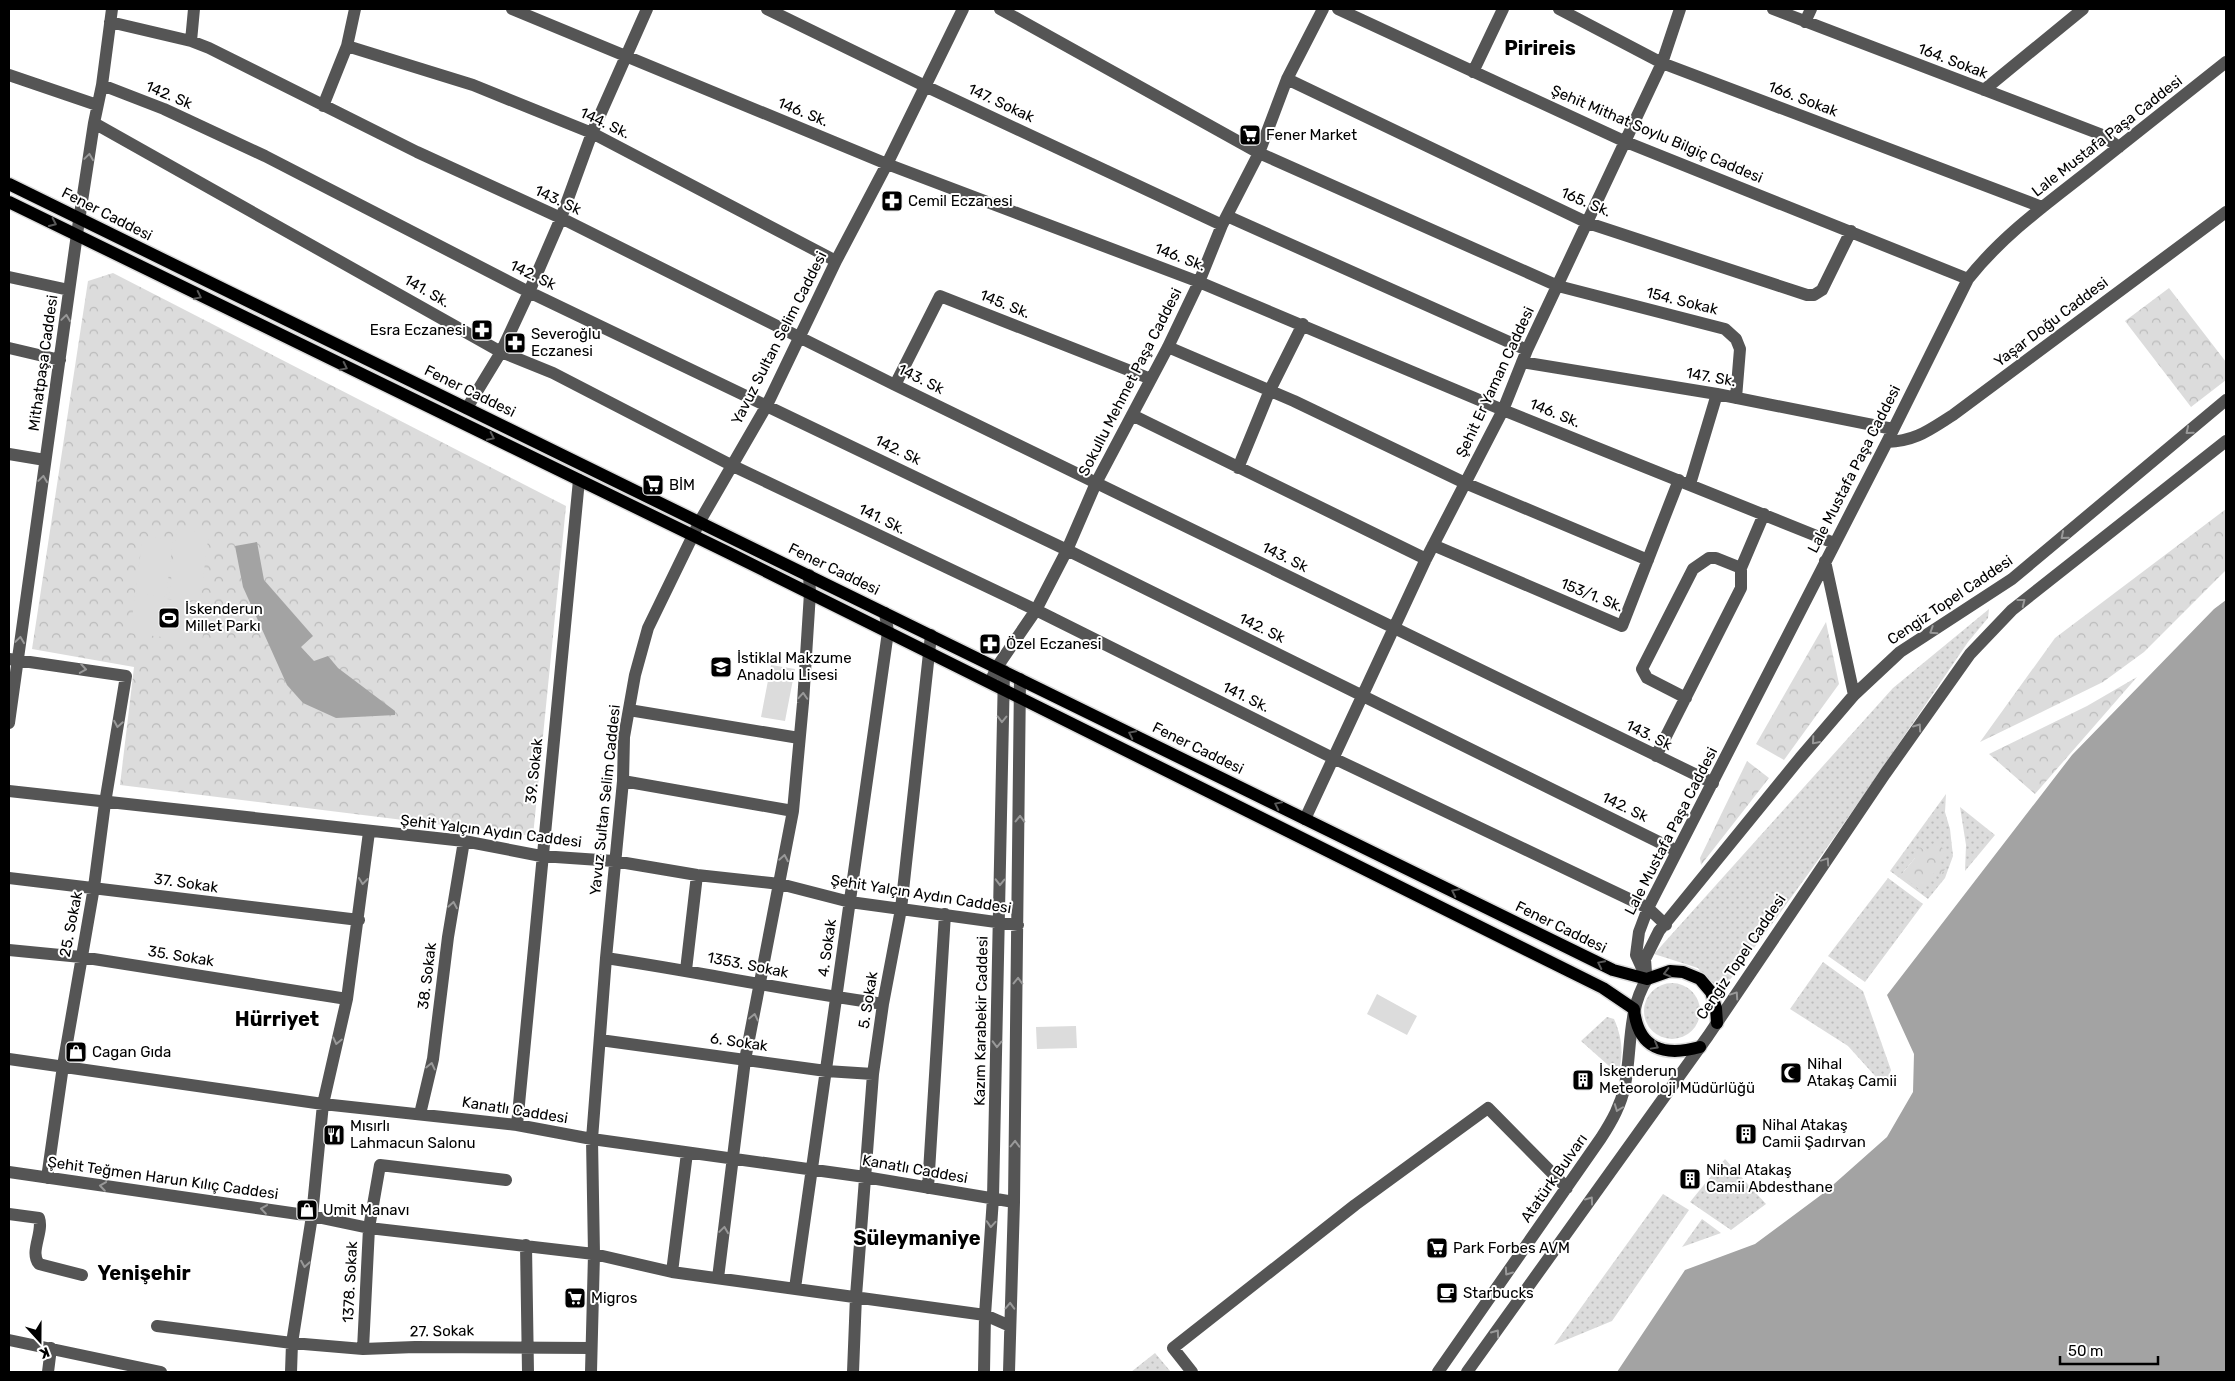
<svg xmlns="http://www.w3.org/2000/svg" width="2235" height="1381" font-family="Rubik,sans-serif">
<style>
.grass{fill:url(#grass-dots);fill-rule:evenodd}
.forest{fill:url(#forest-crowns)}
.pitch{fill:#dcdcdc}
.water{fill:#a3a3a3}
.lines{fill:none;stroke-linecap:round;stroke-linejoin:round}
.major-casing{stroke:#dbdbdb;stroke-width:15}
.minor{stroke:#555;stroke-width:12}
.major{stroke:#000;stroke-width:12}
.oneway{stroke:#999}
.oneway2{stroke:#595959}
.labels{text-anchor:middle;stroke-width:4;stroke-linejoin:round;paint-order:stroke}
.street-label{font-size:15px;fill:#000;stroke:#fff}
.poi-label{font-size:15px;fill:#000;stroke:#fff;text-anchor:start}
.district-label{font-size:20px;font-weight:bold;fill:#000;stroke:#fff}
</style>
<defs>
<pattern id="grass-dots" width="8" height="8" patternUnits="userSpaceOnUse" patternTransform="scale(1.25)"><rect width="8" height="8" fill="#dcdcdc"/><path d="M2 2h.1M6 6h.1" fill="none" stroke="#bbb" stroke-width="1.8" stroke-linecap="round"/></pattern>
<pattern id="forest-crowns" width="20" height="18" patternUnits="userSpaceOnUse" patternTransform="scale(1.25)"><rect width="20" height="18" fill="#dcdcdc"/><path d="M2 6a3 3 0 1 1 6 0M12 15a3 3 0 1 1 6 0" fill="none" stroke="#bbb"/></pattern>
</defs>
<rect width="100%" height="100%" fill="#fff"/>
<path class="grass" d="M1989,609L1988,618L1968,642C1887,761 1807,881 1718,995L1698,968L1654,954L1893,688Z
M1946,794L1945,812L1950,829L1953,856L1945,878L1928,899L1890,871ZM1920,847L1926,852L1901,875L1915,858Z
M1960,807L1995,835L1965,871L1966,845Z
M1888,878L1923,904L1865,982L1828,956Z
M1823,962L1863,991L1891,1070L1885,1087L1848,1046L1790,1009Z
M1644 1011a28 28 0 1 1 56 0a28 28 0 1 1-56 0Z
M1607,1017L1614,1019C1622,1037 1624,1054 1618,1074L1581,1041Z
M1725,1159L1766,1204L1731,1230L1690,1202Z
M1663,1194L1689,1210L1612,1321L1554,1345Z
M1702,1219L1721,1233L1682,1247Z
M1155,1353L1171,1372H1131Z"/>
<path class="forest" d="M113,273L566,506L533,836L120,785L134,667L32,649L88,281Z
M2169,288L2226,362V380L2191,407L2125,321Z
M2226,509V570L2144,652L2103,682L1980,742L2055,638Z
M1826,622L1839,684L1784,760L1756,744Z
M2137,677L2035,794L1989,754L2087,706Z
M1747,761L1769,778L1701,865L1700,858Z
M1935,842L1946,851L1938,861L1946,868L1939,877L1934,873L1920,890L1901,875L1915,858L1912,856L1920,847L1927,852Z"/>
<path class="pitch" d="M177,529L209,533L200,601L169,598Z
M143,536L173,540L166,597L135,593Z
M135,595L207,604L202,642L130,633Z
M771,665L795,669L785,721L761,717Z
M1377,994L1417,1016L1407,1035L1367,1014Z
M1076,1026L1077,1048L1037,1049L1036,1027Z"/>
<path class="water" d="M257,542L264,580L313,636L301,647L314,661L328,656L338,668L395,711V715L336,718L303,703L287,685L243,587L235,546Z
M2226,600V1372H1617L1685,1270L1755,1244L1825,1192L1887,1137L1913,1092L1914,1054L1887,995L2072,755L2214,609Z"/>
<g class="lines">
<g class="major-casing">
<path id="major" d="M9,184L1613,970L1647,979L1670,971L1683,972L1700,979L1711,992L1716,1008L1717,1023
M9,202L729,553L1603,988L1634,1009C1638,1049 1664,1057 1700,1047"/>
</g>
<path class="minor" d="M512,9L887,164L1199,282L1503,410L1834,543
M767,9L925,86L1222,225
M1000,9L1259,153L1558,286L1725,329L1736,339L1740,349L1736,398
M1338,9L1626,142L1968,279
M1559,9L1662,63L2042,207
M1773,9L2100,134L2119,147
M110,22L191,41L209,48L417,152L561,218L895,385L1713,783
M1805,22L1811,9
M191,41L194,9
M347,46L473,85L592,133L836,261
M1473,72L1503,9
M9,75L97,105
M1287,79L1588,223L1807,295H1814L1822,290L1851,231
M102,85L164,109L265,156L529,292L1067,550L1677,851
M1984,90L2083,9
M323,106L347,46L355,9
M94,123L501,352L553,373L731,465L1036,610L1333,758L1648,908L1666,925
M1227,216L1527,350
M9,277L69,290
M1168,347L1294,401L1465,483L1648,560
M9,348L60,360
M1522,362L1717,394L1893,429
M895,385L940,296L1151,379
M467,408L501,352L529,292L561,218L592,133L647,9
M1132,415L1426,559
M1887,442C1916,441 1929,430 1953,415L2226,212
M9,454L45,460
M1238,468L1270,390L1303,324
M1690,484L1717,394
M1433,545L1622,626L1679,480
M1825,561L1854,695
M9,659L126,676L105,803L94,887L63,1066L47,1178
M990,682L997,667L1036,610L1067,550L1096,483L1168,347L1199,282L1222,225L1259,153L1287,79L1323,9
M1686,698L1647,678L1642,669L1693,569L1709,558H1716L1741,568
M629,710L799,738
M9,723L77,234L94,123L102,85L112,9
M1656,756L1741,588V568L1764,514
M623,781L793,811
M9,791L464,841L541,856L614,861L697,875L780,884L850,902L1018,925
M1305,819L1426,559L1503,410L1527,350L1662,63L1680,9
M9,878L359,920
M9,950L81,957L347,999
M606,958C699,972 790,991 883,1004
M686,970L697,875
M1646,973L1645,959L1659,931L1800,758L1854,695L1900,652L2012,579L2226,400
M1647,979L1636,955L1639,932L1648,908L1887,442L1968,279C2001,237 2045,205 2086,173C2133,136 2180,99 2226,62
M600,1040L826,1071L873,1074
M9,1059L323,1104L517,1125L592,1139L865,1177L1014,1202
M420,1114L433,1059L448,937L464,841
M517,1125L579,480
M9,1172L312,1216L369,1228L594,1254L672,1272L985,1315L1010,1326
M928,1188L945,914
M9,1214L39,1218C44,1232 29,1252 39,1264L82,1275
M526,1245L528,1372
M672,1272L687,1153
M718,1278L745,1060L793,811L803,703L810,593L809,575
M795,1288L888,632L885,613
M157,1326L292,1343L363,1349L415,1347L591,1348
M9,1340L161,1372
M363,1349L369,1228L380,1165L506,1180
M48,1372L51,1348
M291,1372L292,1343L312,1216L323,1104L347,999L369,832
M591,1372L594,1254L592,1139L606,958L623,781L624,737L635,675L648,628L700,521L767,405L836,261L887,164L963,9
M853,1372L856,1296L873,1074L883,1004L901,909L931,635
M984,1372L985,1315L993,1198L1004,671
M1009,1372L1014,1202L1020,679
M1192,1372L1173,1348L1355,1205L1488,1108L1567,1188
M1438,1372L1601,1138C1612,1121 1621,1105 1625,1085C1632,1049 1627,1011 1647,979
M1467,1372L1708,1036L1885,774L1970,654L2012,610L2226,441"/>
<use href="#major" class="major"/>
</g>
<defs><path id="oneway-chevron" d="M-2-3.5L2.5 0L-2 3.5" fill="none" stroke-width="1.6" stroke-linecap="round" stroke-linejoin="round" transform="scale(1.25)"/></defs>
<g class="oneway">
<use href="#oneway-chevron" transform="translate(89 157) rotate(-82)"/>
<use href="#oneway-chevron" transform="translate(66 318) rotate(-82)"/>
<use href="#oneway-chevron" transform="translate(2189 431) rotate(140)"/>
<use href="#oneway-chevron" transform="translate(43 479) rotate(-82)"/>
<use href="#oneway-chevron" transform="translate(2064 536) rotate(140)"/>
<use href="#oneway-chevron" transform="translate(2022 602) rotate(-38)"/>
<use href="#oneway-chevron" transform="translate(1933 631) rotate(147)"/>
<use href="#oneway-chevron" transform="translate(20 640) rotate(-82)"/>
<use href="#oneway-chevron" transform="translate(83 669) rotate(9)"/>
<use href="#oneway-chevron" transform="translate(803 696) rotate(-86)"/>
<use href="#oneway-chevron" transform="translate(1002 719) rotate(91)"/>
<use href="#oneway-chevron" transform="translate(118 724) rotate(100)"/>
<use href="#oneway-chevron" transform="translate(1918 727) rotate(-55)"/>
<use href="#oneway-chevron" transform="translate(1815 741) rotate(131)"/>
<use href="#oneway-chevron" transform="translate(1020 819) rotate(-89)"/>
<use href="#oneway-chevron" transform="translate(784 858) rotate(-80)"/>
<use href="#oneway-chevron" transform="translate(1826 861) rotate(-56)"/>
<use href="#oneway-chevron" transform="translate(363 881) rotate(97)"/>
<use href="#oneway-chevron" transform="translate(1000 882) rotate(91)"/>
<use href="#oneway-chevron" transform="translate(453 905) rotate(-80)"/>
<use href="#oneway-chevron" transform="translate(1018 981) rotate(-89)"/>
<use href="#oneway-chevron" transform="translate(1735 995) rotate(-56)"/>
<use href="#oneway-chevron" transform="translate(754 1017) rotate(-78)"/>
<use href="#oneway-chevron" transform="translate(337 1041) rotate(103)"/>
<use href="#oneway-chevron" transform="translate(997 1044) rotate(91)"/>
<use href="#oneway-chevron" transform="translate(431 1066) rotate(-77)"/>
<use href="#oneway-chevron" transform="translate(1618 1108) rotate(111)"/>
<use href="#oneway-chevron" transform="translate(1015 1144) rotate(-89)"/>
<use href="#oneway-chevron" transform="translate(103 1186) rotate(-172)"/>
<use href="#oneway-chevron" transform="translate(1590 1200) rotate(-54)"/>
<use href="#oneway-chevron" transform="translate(264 1209) rotate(-172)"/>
<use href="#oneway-chevron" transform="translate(991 1224) rotate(94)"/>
<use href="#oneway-chevron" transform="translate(724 1230) rotate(-82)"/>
<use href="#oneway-chevron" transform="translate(305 1264) rotate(99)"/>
<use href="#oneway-chevron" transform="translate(1508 1272) rotate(125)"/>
<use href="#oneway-chevron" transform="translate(1010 1306) rotate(-88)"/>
<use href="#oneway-chevron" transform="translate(1496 1333) rotate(-54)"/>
</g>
<g class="oneway2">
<use href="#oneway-chevron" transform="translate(53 223) rotate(25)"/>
<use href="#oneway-chevron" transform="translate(198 296) rotate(26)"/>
<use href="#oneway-chevron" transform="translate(344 367) rotate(26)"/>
<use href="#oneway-chevron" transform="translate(491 437) rotate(26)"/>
<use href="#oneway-chevron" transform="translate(1132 734) rotate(-154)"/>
<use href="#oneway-chevron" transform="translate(1278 805) rotate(-154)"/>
<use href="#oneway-chevron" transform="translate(1455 892) rotate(-154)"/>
<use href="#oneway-chevron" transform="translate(1601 964) rotate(-154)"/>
<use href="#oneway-chevron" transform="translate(1667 973) rotate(166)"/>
<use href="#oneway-chevron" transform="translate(1655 1046) rotate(29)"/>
</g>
<defs>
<g id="supermarket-square" transform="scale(1.125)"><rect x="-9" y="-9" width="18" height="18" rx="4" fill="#000" stroke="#fff"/><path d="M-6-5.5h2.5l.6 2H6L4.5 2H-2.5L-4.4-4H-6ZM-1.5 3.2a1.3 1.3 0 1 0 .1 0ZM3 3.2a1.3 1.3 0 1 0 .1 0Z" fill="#fff"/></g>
<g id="pharmacy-square" transform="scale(1.125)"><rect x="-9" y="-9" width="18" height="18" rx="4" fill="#000" stroke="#fff"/><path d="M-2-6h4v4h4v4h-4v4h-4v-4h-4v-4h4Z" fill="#fff"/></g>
<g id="stadium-square" transform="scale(1.125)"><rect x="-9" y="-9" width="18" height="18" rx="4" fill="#000" stroke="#fff"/><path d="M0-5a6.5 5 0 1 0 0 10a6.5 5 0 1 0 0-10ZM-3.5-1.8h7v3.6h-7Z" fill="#fff"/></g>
<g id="school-square" transform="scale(1.125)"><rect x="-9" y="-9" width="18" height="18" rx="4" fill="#000" stroke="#fff"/><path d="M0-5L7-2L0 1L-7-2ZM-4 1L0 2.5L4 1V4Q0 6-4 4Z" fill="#fff"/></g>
<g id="shop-square" transform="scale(1.125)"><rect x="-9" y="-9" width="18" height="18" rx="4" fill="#000" stroke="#fff"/><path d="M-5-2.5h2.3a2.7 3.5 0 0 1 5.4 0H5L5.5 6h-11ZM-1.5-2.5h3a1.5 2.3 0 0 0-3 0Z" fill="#fff"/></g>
<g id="mosque-square" transform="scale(1.125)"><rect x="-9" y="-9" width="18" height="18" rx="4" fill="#000" stroke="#fff"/><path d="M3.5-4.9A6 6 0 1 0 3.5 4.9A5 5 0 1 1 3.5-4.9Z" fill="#fff"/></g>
<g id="building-square" transform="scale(1.125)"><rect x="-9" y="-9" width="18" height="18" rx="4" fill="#000" stroke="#fff"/><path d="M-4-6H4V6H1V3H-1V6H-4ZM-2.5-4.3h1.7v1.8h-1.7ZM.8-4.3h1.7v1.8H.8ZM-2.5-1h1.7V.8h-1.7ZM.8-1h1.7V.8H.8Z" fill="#fff"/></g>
<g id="restaurant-square" transform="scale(1.125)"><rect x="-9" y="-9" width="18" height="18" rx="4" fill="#000" stroke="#fff"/><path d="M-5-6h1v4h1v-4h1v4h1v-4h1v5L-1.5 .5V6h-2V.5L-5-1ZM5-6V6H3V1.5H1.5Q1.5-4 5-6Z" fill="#fff"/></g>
<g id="cafe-square" transform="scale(1.125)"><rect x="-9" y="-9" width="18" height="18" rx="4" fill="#000" stroke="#fff"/><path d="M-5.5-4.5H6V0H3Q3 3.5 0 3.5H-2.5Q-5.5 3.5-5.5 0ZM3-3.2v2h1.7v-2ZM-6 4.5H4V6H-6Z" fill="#fff"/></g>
</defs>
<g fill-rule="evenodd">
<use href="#supermarket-square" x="1250" y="135"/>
<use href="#pharmacy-square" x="892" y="201"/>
<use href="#pharmacy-square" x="482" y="330"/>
<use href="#pharmacy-square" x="515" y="343"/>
<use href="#supermarket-square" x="653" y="485"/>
<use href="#stadium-square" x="169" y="618"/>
<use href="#pharmacy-square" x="990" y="644"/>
<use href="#school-square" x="721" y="667"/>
<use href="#shop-square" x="76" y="1052"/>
<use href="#mosque-square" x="1791" y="1073"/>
<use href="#building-square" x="1583" y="1080"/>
<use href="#building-square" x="1746" y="1134"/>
<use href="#restaurant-square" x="334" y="1135"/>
<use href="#building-square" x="1690" y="1179"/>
<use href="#shop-square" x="307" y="1210"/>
<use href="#supermarket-square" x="1437" y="1248"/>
<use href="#cafe-square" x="1447" y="1293"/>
<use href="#supermarket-square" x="575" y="1298"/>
</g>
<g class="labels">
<g class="street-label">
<text transform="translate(1953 61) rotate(21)" y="5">164. Sokak</text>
<text transform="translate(169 95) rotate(23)" y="5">142. Sk</text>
<text transform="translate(1803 99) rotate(21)" y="5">166. Sokak</text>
<text transform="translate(1001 103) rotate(25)" y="5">147. Sokak</text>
<text transform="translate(803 112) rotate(22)" y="5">146. Sk.</text>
<text transform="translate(605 123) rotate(25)" y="5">144. Sk.</text>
<text transform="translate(1657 134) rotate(23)" y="5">Şehit Mithat Soylu Bilgiç Caddesi</text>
<text transform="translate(2107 136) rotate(-38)" y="5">Lale Mustafa Paşa Caddesi</text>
<text transform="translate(558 200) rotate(25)" y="5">143. Sk</text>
<text transform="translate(1586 202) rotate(23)" y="5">165. Sk.</text>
<text transform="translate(107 214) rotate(27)" y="5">Fener Caddesi</text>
<text transform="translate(1180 257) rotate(21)" y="5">146. Sk.</text>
<text transform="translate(533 275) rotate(26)" y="5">142. Sk</text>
<text transform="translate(427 291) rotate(30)" y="5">141. Sk.</text>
<text transform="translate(1682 301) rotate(14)" y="5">154. Sokak</text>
<text transform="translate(1005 304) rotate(22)" y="5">145. Sk.</text>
<text transform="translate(2051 322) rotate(-37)" y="5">Yaşar Doğu Caddesi</text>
<text transform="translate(779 338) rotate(-63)" y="5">Yavuz Sultan Selim Caddesi</text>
<text transform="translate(43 363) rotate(-82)" y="5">Mithatpaşa Caddesi</text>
<text transform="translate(1711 377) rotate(10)" y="5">147. Sk.</text>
<text transform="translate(921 379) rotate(26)" y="5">143. Sk</text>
<text transform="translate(1130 382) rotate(-63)" y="5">Sokullu Mehmet Paşa Caddesi</text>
<text transform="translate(1495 382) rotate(-65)" y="5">Şehit Er Yaman Caddesi</text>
<text transform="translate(470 391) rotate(26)" y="5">Fener Caddesi</text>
<text transform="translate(1555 413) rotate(22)" y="5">146. Sk.</text>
<text transform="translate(898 450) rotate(26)" y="5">142. Sk</text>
<text transform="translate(1854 469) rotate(-63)" y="5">Lale Mustafa Paşa Caddesi</text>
<text transform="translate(882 519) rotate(26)" y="5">141. Sk.</text>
<text transform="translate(1285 557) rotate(26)" y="5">143. Sk</text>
<text transform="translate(834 569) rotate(26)" y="5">Fener Caddesi</text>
<text transform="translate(1592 595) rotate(22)" y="5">153/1. Sk.</text>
<text transform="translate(1950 600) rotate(-34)" y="5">Cengiz Topel Caddesi</text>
<text transform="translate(1262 628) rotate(26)" y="5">142. Sk</text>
<text transform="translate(1246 697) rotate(26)" y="5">141. Sk.</text>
<text transform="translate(1649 735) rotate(26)" y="5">143. Sk</text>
<text transform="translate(1198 748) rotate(26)" y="5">Fener Caddesi</text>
<text transform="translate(534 771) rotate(-84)" y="5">39. Sokak</text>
<text transform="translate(605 800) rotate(-84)" y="5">Yavuz Sultan Selim Caddesi</text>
<text transform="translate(1625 807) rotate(26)" y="5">142. Sk</text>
<text transform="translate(491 831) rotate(7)" y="5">Şehit Yalçın Aydın Caddesi</text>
<text transform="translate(1671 831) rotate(-63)" y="5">Lale Mustafa Paşa Caddesi</text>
<text transform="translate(186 883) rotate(8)" y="5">37. Sokak</text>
<text transform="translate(921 894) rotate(9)" y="5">Şehit Yalçın Aydın Caddesi</text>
<text transform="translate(71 924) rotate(-79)" y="5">25. Sokak</text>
<text transform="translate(1561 927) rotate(26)" y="5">Fener Caddesi</text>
<text transform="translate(827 948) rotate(-82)" y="5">4. Sokak</text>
<text transform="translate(181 956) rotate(9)" y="5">35. Sokak</text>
<text transform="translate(1741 957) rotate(-56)" y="5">Cengiz Topel Caddesi</text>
<text transform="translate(748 965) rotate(11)" y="5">1353. Sokak</text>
<text transform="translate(427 976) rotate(-83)" y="5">38. Sokak</text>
<text transform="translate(868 1000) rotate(-81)" y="5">5. Sokak</text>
<text transform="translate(981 1021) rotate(-89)" y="5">Kazım Karabekir Caddesi</text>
<text transform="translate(739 1042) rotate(8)" y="5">6. Sokak</text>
<text transform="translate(515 1110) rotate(9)" y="5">Kanatlı Caddesi</text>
<text transform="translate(915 1169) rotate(10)" y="5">Kanatlı Caddesi</text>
<text transform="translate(163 1178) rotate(8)" y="5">Şehit Teğmen Harun Kılıç Caddesi</text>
<text transform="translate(1554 1178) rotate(-55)" y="5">Atatürk Bulvarı</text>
<text transform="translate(350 1282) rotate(-87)" y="5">1378. Sokak</text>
<text transform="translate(442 1331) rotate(-1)" y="5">27. Sokak</text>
</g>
<g class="poi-label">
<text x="1266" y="140">Fener Market</text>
<text x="908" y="206">Cemil Eczanesi</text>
<text x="466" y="335" text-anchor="end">Esra Eczanesi</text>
<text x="531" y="339">Severoğlu<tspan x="531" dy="17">Eczanesi</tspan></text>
<text x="669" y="490">BİM</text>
<text x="185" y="614">İskenderun<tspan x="185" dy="17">Millet Parkı</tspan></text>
<text x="1006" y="649">Özel Eczanesi</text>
<text x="737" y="663">İstiklal Makzume<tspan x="737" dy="17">Anadolu Lisesi</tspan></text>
<text x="92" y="1057">Cagan Gıda</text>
<text x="1807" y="1069">Nihal<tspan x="1807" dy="17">Atakaş Camii</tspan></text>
<text x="1599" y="1076">İskenderun<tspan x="1599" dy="17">Meteoroloji Müdürlüğü</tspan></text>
<text x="1762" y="1130">Nihal Atakaş<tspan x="1762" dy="17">Camii Şadırvan</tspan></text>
<text x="350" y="1131">Mısırlı<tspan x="350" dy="17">Lahmacun Salonu</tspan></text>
<text x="1706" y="1175">Nihal Atakaş<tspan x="1706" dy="17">Camii Abdesthane</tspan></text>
<text x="323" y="1215">Umit Manavı</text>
<text x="1453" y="1253">Park Forbes AVM</text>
<text x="1463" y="1298">Starbucks</text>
<text x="591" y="1303">Migros</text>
</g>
<g class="district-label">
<text x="1540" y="55">Pirireis</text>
<text x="277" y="1026">Hürriyet</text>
<text x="917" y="1245">Süleymaniye</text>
<text x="144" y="1280">Yenişehir</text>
</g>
</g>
<rect width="2235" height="1381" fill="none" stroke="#000000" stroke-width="20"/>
<g transform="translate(40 1341) rotate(159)" stroke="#ffffff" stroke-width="4" paint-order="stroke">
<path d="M0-4L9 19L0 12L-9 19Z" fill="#000000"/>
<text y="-8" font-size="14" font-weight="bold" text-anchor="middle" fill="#000000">K</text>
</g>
<path d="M2060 1356v8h98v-8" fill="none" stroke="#000000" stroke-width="2.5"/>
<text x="2068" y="1356" font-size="15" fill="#000000" stroke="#ffffff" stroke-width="4" paint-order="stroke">50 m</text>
</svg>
